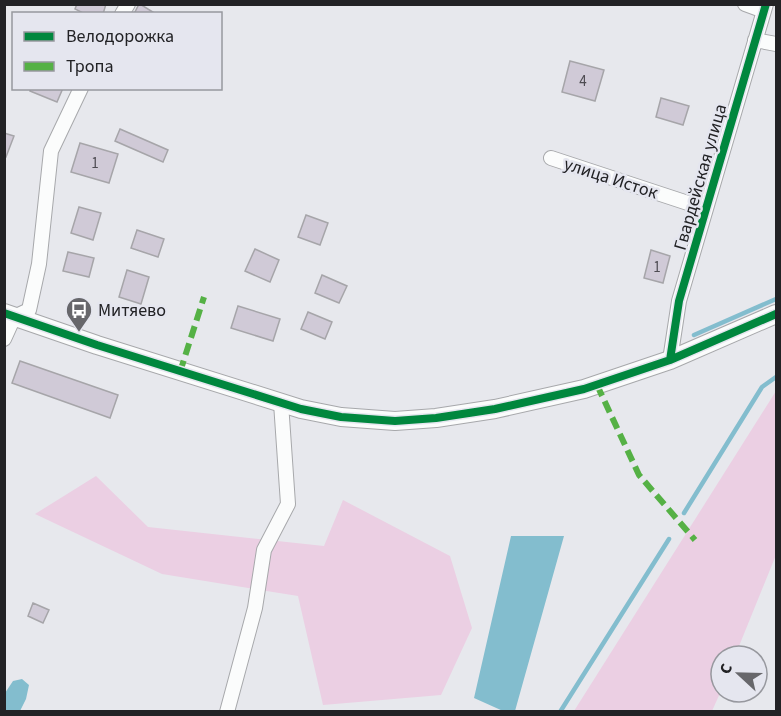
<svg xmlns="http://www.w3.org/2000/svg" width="781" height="716" font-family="'Source Sans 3',sans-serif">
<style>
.green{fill:#ebcfe3}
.water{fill:#83bdce}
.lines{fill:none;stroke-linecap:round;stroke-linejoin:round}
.stream{stroke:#83bdce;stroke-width:4.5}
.building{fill:#d0cad7;stroke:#a6a5a9;stroke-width:1.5}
.minor-casing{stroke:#a7a8ab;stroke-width:16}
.tertiary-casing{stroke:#a7a8ab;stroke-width:20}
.minor{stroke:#fbfcfc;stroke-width:14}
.tertiary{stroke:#fbfcfc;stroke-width:18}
.quiet{stroke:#55b145;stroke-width:6;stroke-dasharray:12 6;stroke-linecap:butt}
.cycleway-casing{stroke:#e5e6ef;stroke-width:11}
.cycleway{stroke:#00873e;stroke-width:8}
.labels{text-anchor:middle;stroke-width:5;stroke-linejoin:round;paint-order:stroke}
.number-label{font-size:15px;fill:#4e4c52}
.street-label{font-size:18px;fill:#222225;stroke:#e5e6ef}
.poi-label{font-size:18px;fill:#222225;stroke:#e5e6ef;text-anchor:start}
</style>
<rect width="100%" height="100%" fill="#e7e8ed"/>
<path class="green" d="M776,391V555L735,656H721V691L712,711H574Z
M96,476L148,527L324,546L343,500L450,556L472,628L441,695L323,705L298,596L162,574L35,514Z"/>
<path class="water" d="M511,536H564L515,711H503L474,698Z
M22,679L29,685L26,699L20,711H5V693L13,681Z"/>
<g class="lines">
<path class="stream" d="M694,335L776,299
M684,513L762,387L776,377
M560,712L669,539"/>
</g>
<path class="building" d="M77,4H106L103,14H85L75,9Z
M139,4H140L156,14H134Z
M570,61L604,70L595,101L562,92Z
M31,88H63L57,102L30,91Z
M661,98L689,106L683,125L656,117Z
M120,129L168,150L163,162L115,141Z
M4,133L14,136L6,157L4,156Z
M80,143L118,154L109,183L71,172Z
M79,207L101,213L93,240L71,233Z
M306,215L328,223L320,245L298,237Z
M137,230L164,239L158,257L131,248Z
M255,249L279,260L270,282L245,271Z
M651,250L670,256L663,283L644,278Z
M68,252L94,258L89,277L63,271Z
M127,270L149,277L141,304L119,297Z
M322,275L347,286L339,303L315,293Z
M238,306L280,319L273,341L231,328Z
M308,312L332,322L325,339L301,329Z
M20,361L118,395L110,418L12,383Z
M33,603L49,610L43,623L28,616Z"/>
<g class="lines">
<g class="minor-casing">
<path id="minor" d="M745,4L764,11
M122,14L128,4
M755,40L776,44
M551,158L706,209
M4,339L14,317L29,310L39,264L51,151L81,88
M670,360L679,301L766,4
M227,712L255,608L264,550L288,504L281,403"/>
</g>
<g class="tertiary-casing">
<path id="tertiary" d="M4,313L97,345L301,409L341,417L395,421L436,418L495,409L584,389L670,360L776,314"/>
</g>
<use href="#minor" class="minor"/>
<use href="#tertiary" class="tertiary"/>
<path class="quiet" d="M180,372L204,297
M597,385L639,475L695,540"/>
<g class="cycleway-casing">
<path id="cycleway" d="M4,313L97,345L301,409L341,417L395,421L436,418L495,409L584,389L670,360L776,314
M670,360L679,301L766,4"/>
</g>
<use href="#cycleway" class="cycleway"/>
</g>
<defs>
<g id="bus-pin" transform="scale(1.35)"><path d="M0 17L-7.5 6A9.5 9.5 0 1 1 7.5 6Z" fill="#67676b" stroke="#e5e6ef"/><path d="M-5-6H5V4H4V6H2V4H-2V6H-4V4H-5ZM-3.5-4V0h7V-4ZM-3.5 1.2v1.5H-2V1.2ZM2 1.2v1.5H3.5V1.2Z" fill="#fff"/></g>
</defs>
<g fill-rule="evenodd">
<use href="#bus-pin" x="79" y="310"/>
</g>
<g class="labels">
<g class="number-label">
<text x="583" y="86">4</text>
<text x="95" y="168">1</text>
<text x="657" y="272">1</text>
</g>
<g class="street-label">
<text transform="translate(700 177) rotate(-74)" y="6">Гвардейская улица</text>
<text transform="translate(611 178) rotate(18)" y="6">улица Исток</text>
</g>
<g class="poi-label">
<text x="98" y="316">Митяево</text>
</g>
</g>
<rect width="781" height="716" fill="none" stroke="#222225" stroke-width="12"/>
<rect x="12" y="12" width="210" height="78" fill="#e5e6ef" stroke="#97989e" stroke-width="1.5"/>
<rect x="24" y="32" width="30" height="9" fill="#00873e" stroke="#97989e" stroke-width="1.5"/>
<text x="66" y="42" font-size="18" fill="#222225">Велодорожка</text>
<rect x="24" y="62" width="30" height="9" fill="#55b145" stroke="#97989e" stroke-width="1.5"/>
<text x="66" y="72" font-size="18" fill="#222225">Тропа</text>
<g transform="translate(739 674) rotate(292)"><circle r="28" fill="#e5e6ef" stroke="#97989e" stroke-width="1.5"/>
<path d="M0-4.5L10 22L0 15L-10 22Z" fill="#67676b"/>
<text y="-9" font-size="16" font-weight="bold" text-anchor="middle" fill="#222225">С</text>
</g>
</svg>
